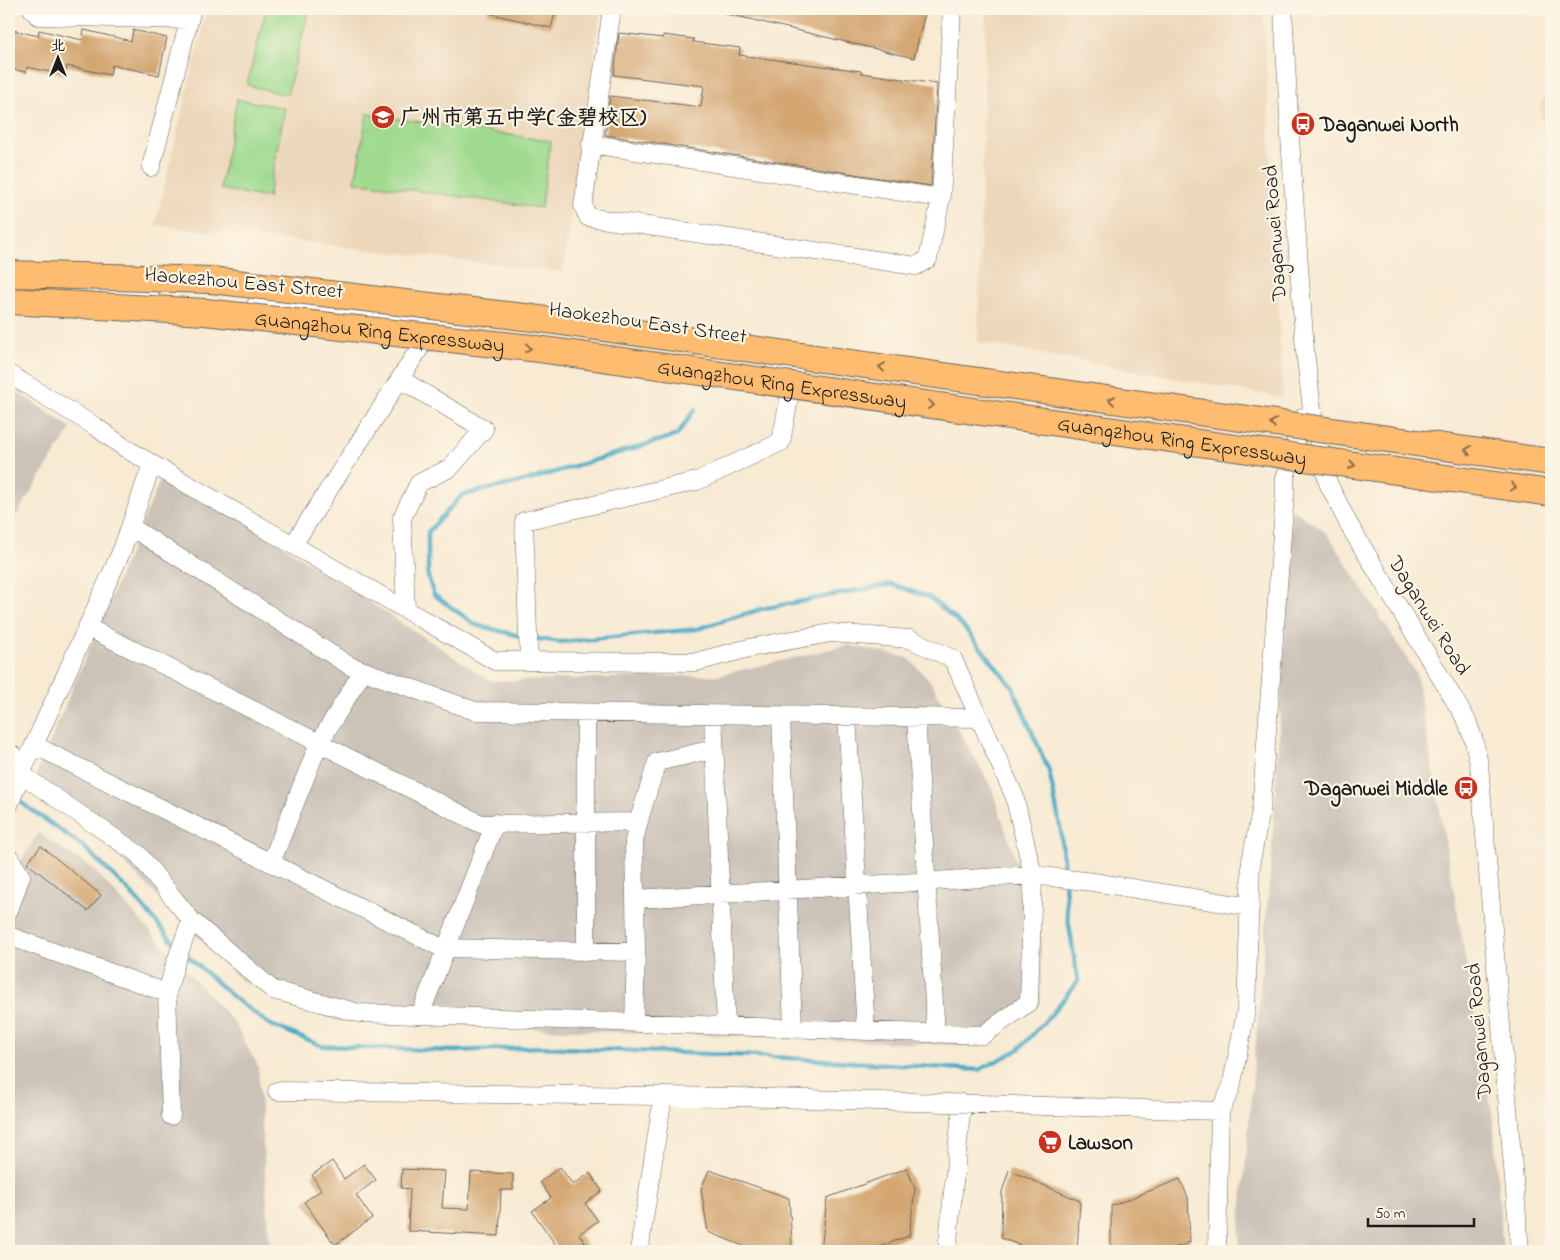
<svg xmlns="http://www.w3.org/2000/svg" width="1560" height="1260" font-family="'Indie Flower','LXGW WenKai TC',sans-serif">
<style>
.built{fill:#ecd7ba}
.industrial{fill:#cbc2b8}
.green{fill:#9fda8e;stroke:#5e7b55}
.lines{fill:none;stroke-linecap:round;stroke-linejoin:round}
.stream{stroke:#45a8c5;stroke-width:4.5}
.building{fill:#d3a672}
.minor-casing{stroke:#69645c;stroke-width:19}
.minor{stroke:#fff;stroke-width:18}
.highway-bridge-casing{stroke:#69645c;stroke-width:28;stroke-linecap:butt}
.highway-bridge{stroke:#febc70;stroke-width:26}
.oneway{stroke:#8d6c46}
.labels{text-anchor:middle;stroke-width:4.5;stroke-linejoin:round;paint-order:stroke}
.poi-label{font-size:21px;font-weight:bold;fill:#1c1c1c;stroke:#fcf5e5;text-anchor:start}
.street-label{font-size:21px;fill:#1c1c1c;stroke:#fcf5e5}
</style>
<rect width="100%" height="100%" fill="#fcf5e5"/>
<filter id="ink" filterUnits="userSpaceOnUse"><feTurbulence type="fractalNoise" baseFrequency=".02" numOctaves="2"/><feDisplacementMap in="SourceGraphic" scale="10" xChannelSelector="R" yChannelSelector="G"/><feConvolveMatrix kernelMatrix="1 2 1 2 8 2 1 2 1" color-interpolation-filters="sRGB"/></filter>
<filter id="wash" filterUnits="userSpaceOnUse"><feTurbulence type="fractalNoise" baseFrequency=".0096" numOctaves="4" result="noise"/><feDisplacementMap in="SourceGraphic" scale="20" xChannelSelector="R" yChannelSelector="G"/><feGaussianBlur stdDeviation="1.12" result="paint"/><feColorMatrix in="noise" values="0 0 0 0 0 0 0 0 0 0 0 0 0 0 0 0 0 1.4 0 .05"/><feComposite in="paint" operator="in"/></filter>
<g filter="url(#wash)">
<rect width="100%" height="100%" fill="#f8ead3"/>
<path class="built" d="M207,9H601L563,272L155,225Z
M986,9H1263L1283,398L978,342Z
M1551,87V189L1540,104Z"/>
<path class="industrial" d="M9,386L71,428L9,527Z
M165,469L491,681L720,675L849,645L908,658L930,681L991,786L1041,937L1040,1005L978,1046L337,1021L242,981L36,775Z
M1292,509L1327,533L1416,673L1493,1118L1503,1251H1238L1272,851Z
M38,833L91,867L233,1021L258,1066L270,1251H9V880Z"/>
<path class="green" d="M266,9H309L287,95L247,85Z
M237,99L285,108L268,198L220,189Z
M367,114L551,141L541,208L355,182Z"/>
<g class="lines">
<path class="stream" d="M524,637L476,625L434,595L428,577V532L462,495L529,480L677,435L695,409
M532,638L560,642L697,629L761,609L891,584L929,597L961,624L1012,686L1049,771L1061,831L1064,874
M16,799L84,847L131,893L176,945
M183,952L233,997L269,1024L322,1046L455,1051L539,1047L757,1056L979,1070L1018,1050L1051,1015L1078,981L1067,912L1065,882"/>
</g>
<g id="blocks">
<path class="building" d="M489,9H556L551,28L488,13Z
M724,9H926L914,58L724,13Z
M9,29L38,36L39,30L82,40L84,30L131,41L133,30L167,38L159,75L112,65L110,75L67,66L65,75L27,67L26,72L9,69Z
M619,33L663,38V35L694,39L693,42L740,48L739,55L861,71V73L937,84L931,186L605,135L610,96L701,107L704,86L614,75Z
M41,846L101,895L88,911L27,863Z
M332,1161L344,1179L364,1164L376,1180L356,1195L372,1218L335,1245L304,1202L321,1190L312,1175Z
M560,1167L573,1185L590,1173L602,1191L585,1203L598,1221L579,1234L591,1251H560L532,1211L551,1198L540,1182Z
M907,1168L915,1189L909,1236L867,1251H821L827,1198Z
M402,1169L445,1171L442,1208L469,1209L471,1172L513,1174V1190H501L499,1236L408,1231L410,1189L401,1188Z
M709,1170L789,1198L792,1245L789,1251H756L708,1232L701,1189Z
M1009,1170L1080,1201L1077,1251H1035L1001,1238L1002,1192Z
M1180,1179L1188,1197L1190,1242L1167,1251H1111V1206Z"/>
</g>
</g>
<g filter="url(#ink)">
<use href="#blocks" fill-opacity="0" stroke="#69645c" stroke-width="1"/>
<g class="lines">
<g class="minor-casing">
<path id="minor" d="M32,9L38,16L189,20
M612,9L583,206L588,217L916,266L928,259L941,198L952,9
M1283,9L1291,153L1305,351L1313,417L1325,469L1328,483L1349,525L1467,721L1474,741L1479,764L1520,1251
M591,144L941,198
M151,167L192,9
M29,286L150,296
M256,305L462,322
M9,374L96,427L125,448L152,464L122,550L21,774L9,805
M400,379L484,429L450,468L419,483L402,518L406,610
M131,527L350,666L475,711L979,718
M293,545L432,329
M87,627L481,824L639,822
M529,661L524,521L697,481L781,442L795,366L775,364
M586,713V952
M713,715L726,1026
M781,716L793,1029
M847,716L866,1031
M916,717L936,1034
M34,745L442,948L636,952
M9,753L26,763
M21,774L138,854L191,920L273,990L359,1013L983,1035L1029,1002L1033,875L1014,795L953,659L910,639L831,633L749,648L696,662L495,661L152,464
M9,857L21,876L9,910
M271,863L319,743L363,671
M635,899L1033,875L1093,882L1250,907
M9,936L167,993
M420,1015L495,823
M634,1023L636,952L634,841L641,813L657,762L714,749
M277,1091L735,1097L1220,1111
M171,1116L167,993L175,964L191,920
M639,1251L663,1096
M947,1251L962,1103
M1217,1251L1220,1111L1231,1088L1246,1011L1251,861L1261,810L1285,494V478L1303,417"/>
</g>
<use href="#minor" class="minor"/>
<g class="highway-bridge-casing">
<g id="highway-bridge">
<path d="M9,274L211,280L533,318L1551,462"/>
<path id="s1" d="M9,301L205,312L531,348L1551,493"/>
</g>
</g>
<use href="#highway-bridge" class="highway-bridge"/>
</g>
<defs><path id="oneway-chevron" d="M-2-3.5L2.5 0L-2 3.5" fill="none" stroke-width="1.6" stroke-linecap="round" stroke-linejoin="round" transform="scale(1.25)"/></defs>
<g class="oneway">
<use href="#oneway-chevron" transform="translate(528 348) rotate(7)"/>
<use href="#oneway-chevron" transform="translate(882 367) rotate(-172)"/>
<use href="#oneway-chevron" transform="translate(1112 400) rotate(-172)"/>
<use href="#oneway-chevron" transform="translate(931 405) rotate(8)"/>
<use href="#oneway-chevron" transform="translate(1273 423) rotate(-172)"/>
<use href="#oneway-chevron" transform="translate(1468 450) rotate(-172)"/>
<use href="#oneway-chevron" transform="translate(1352 465) rotate(8)"/>
<use href="#oneway-chevron" transform="translate(1513 487) rotate(8)"/>
</g>
</g>
<defs>
<g id="school-disc" transform="scale(1.25)"><circle r="9.5" fill="#c8321e" stroke="#fcf5e5"/><path d="M0-5L7-2L0 1L-7-2ZM-4 1L0 2.5L4 1V4Q0 6-4 4Z" fill="#fff"/></g>
<g id="bus-disc" transform="scale(1.25)"><circle r="9.5" fill="#c8321e" stroke="#fcf5e5"/><path d="M-5-6H5V4H4V6H2V4H-2V6H-4V4H-5ZM-3.5-4V0h7V-4ZM-3.5 1.2v1.5H-2V1.2ZM2 1.2v1.5H3.5V1.2Z" fill="#fff"/></g>
<g id="supermarket-disc" transform="scale(1.25)"><circle r="9.5" fill="#c8321e" stroke="#fcf5e5"/><path d="M-6-5.5h2.5l.6 2H6L4.5 2H-2.5L-4.4-4H-6ZM-1.5 3.2a1.3 1.3 0 1 0 .1 0ZM3 3.2a1.3 1.3 0 1 0 .1 0Z" fill="#fff"/></g>
</defs>
<g fill-rule="evenodd">
<use href="#school-disc" x="383" y="117"/>
<use href="#bus-disc" x="1303" y="124"/>
<use href="#bus-disc" x="1466" y="788"/>
<use href="#supermarket-disc" x="1050" y="1142"/>
</g>
<g class="labels">
<g class="poi-label">
<text x="400" y="124">广州市第五中学(金碧校区)</text>
<text x="1320" y="131">Daganwei North</text>
<text x="1448" y="795" text-anchor="end">Daganwei Middle</text>
<text x="1068" y="1149">Lawson</text>
</g>
<g class="street-label">
<text transform="translate(1274 233) rotate(-94)" y="7">Daganwei Road</text>
<text transform="translate(244 282) rotate(5)" y="7">Haokezhou East Street</text>
<text transform="translate(648 322) rotate(8)" y="7">Haokezhou East Street</text>
<text dy="7" stroke="none"><textPath href="#s1" startOffset="372">Guangzhou Ring Expressway</textPath></text>
<text dy="7" stroke="none"><textPath href="#s1" startOffset="778">Guangzhou Ring Expressway</textPath></text>
<text dy="7" stroke="none"><textPath href="#s1" startOffset="1182">Guangzhou Ring Expressway</textPath></text>
<text transform="translate(1430 615) rotate(58)" y="7">Daganwei Road</text>
<text transform="translate(1478 1031) rotate(-95)" y="7">Daganwei Road</text>
</g>
</g>
<rect width="1560" height="1260" fill="none" stroke="#fcf5e5" stroke-width="30"/>
<g transform="translate(58 58)" stroke="#fcf5e5" stroke-width="4" paint-order="stroke">
<path d="M0-4L9 19L0 12L-9 19Z" fill="#1c1c1c"/>
<text y="-8" font-size="14" font-weight="bold" text-anchor="middle" fill="#1c1c1c">北</text>
</g>
<path d="M1368 1218v8h106v-8" fill="none" stroke="#1c1c1c" stroke-width="2.5"/>
<text x="1375" y="1218" font-size="15" fill="#1c1c1c" stroke="#fcf5e5" stroke-width="4" paint-order="stroke">50 m</text>
</svg>
